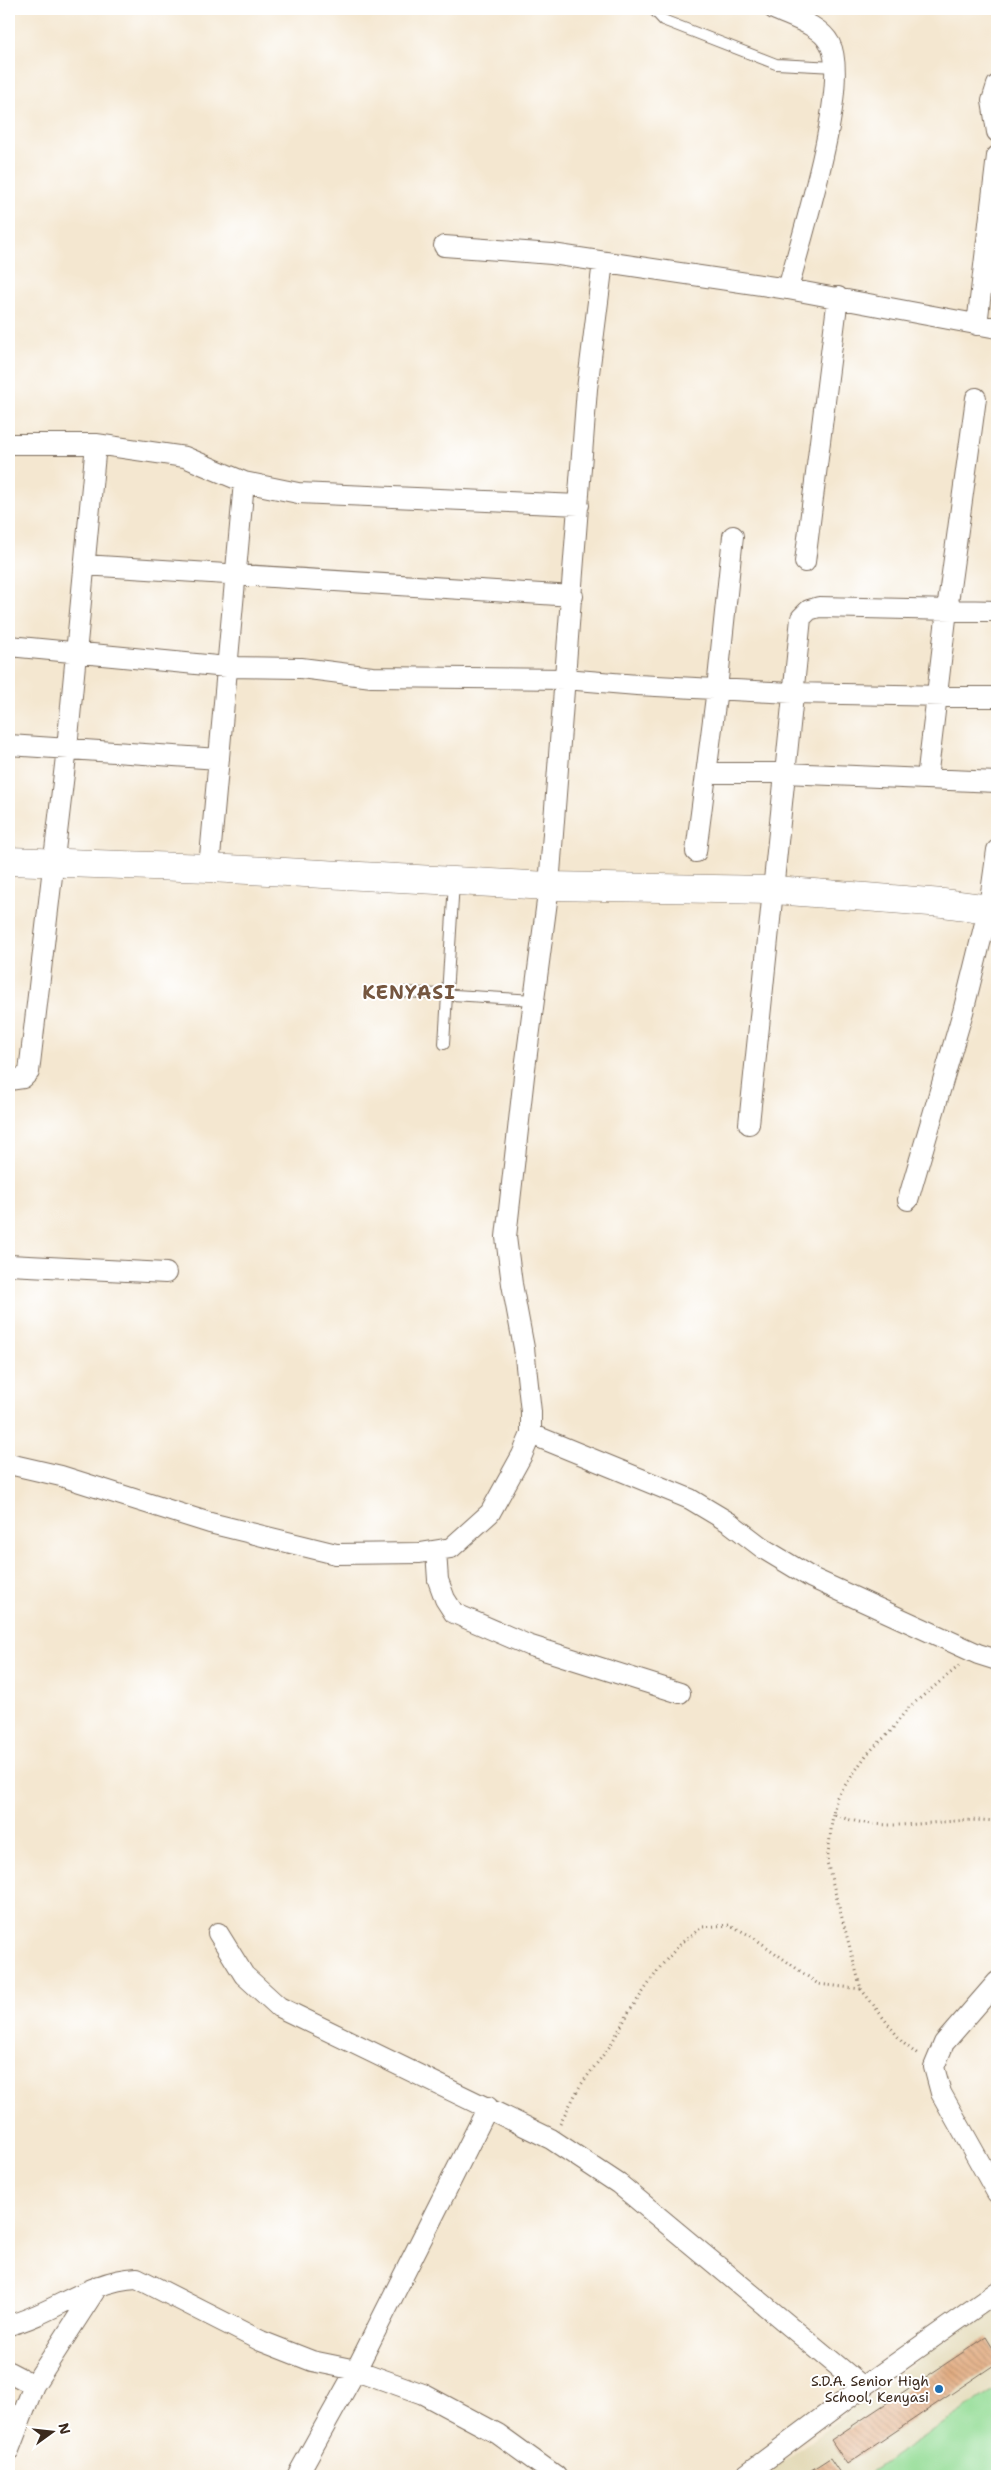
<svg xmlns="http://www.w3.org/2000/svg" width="1006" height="2485" font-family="'Shantell Sans',sans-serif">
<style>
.built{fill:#e4dbba}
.park{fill:#95dd97;stroke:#68845a}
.building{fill:url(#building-back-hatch)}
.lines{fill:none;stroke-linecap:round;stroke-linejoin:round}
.lane-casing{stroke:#7c6c5c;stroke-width:12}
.street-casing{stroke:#7c6c5c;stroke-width:22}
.secondary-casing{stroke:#7c6c5c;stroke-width:29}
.path{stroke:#7c6c5c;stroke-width:3;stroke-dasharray:1 4;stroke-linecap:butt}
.lane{stroke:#fff;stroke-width:10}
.street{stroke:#fff;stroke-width:20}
.secondary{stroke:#fff;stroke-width:28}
.poi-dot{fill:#1f6fb2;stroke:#fff;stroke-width:2}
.labels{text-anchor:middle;stroke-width:4;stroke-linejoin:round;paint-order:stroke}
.poi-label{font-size:14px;fill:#3b2a1e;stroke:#fff;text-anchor:end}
.district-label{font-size:19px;font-weight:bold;letter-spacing:1px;fill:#75563f;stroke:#fff}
</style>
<defs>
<pattern id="building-back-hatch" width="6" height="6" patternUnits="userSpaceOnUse" patternTransform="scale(1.25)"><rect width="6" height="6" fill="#e0a87b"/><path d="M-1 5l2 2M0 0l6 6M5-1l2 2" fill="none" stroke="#b78964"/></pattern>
</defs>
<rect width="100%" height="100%" fill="#fff"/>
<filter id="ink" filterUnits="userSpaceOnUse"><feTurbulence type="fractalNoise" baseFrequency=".02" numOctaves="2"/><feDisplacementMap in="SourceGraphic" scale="10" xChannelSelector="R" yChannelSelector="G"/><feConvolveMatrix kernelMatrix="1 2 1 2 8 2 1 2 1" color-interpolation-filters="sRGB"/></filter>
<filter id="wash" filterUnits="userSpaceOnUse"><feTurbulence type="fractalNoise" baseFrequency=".0096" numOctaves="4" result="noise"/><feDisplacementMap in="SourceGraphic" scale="20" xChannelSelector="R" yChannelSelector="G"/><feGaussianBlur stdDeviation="1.12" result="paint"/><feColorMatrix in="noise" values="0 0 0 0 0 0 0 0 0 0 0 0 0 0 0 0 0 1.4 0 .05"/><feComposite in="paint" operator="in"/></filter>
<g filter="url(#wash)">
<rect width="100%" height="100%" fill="#f4e7d0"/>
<path class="built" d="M997,2301V2476H764Z"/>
<path class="park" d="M997,2388V2476H864Z"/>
<g id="blocks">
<path class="building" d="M986,2337L997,2355V2363L847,2464L831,2440Z
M830,2458L842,2476H802Z"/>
</g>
</g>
<g filter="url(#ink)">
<use href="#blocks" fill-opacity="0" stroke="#7c6c5c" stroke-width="1"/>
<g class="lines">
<g class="lane-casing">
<path id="lane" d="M653,9L663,20L776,64L835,67
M405,992L534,1000
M444,1044L454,882"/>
</g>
<g class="street-casing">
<path id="street" d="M774,9C793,18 820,25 830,44C851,84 800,241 788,289
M997,85L992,101L997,132
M444,246L552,254L788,289L997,328
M977,325L997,156
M9,444H96L185,457L244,482L298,493L579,505
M805,562L838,297
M84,565L573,596
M9,646L227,667L301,668L372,677L565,679L637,685L792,693L997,697
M9,745L219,759
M707,773H784L997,782
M927,779L947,610L976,398
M696,852L717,689L733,536
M209,868L244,482
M9,1080L23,1078L29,1072L67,748L96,444
M749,1124L801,618L809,610L819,607L997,611
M908,1200L963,1012L989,907L997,850
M9,1265L166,1273
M531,1434L690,1499L730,1523L764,1549L812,1578L978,1654L997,1660
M9,1464L61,1476L210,1523L336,1554L420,1553L451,1548L490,1513L522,1455L531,1434V1412L524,1348L512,1284L506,1237L524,1076L549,886L587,389L603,262
M436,1551L438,1580L445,1599L454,1613L528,1645L680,1693
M218,1933L244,1975L279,2007L551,2139L619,2184L863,2387
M997,1982L944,2043L934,2067L941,2093L997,2193
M9,2325C53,2314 90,2280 137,2278L261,2341L312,2361L356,2370L423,2394L498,2434L556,2476
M9,2372L34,2385
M9,2450L34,2385L98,2286
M297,2476L356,2370L488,2107
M744,2476L863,2387L997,2292"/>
</g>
<g class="secondary-casing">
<path id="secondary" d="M9,861L209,868L549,886L775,890L943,903L997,910"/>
</g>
<path class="path" d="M959,1666L907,1709L890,1732L867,1754L837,1797L833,1814C888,1837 940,1816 997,1821
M861,1989L902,2042L919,2056
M560,2123L580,2086L610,2046L629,2012L661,1966L680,1944L702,1927L730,1925L753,1937L818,1984L861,1989L827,1862L833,1814"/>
<use href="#lane" class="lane"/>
<use href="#street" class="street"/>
<use href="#secondary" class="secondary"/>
</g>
</g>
<circle class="poi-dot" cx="939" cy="2389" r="5"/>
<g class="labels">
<g class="poi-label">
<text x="929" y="2386">S.D.A. Senior High<tspan x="929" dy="16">School, Kenyasi</tspan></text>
</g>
<g class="district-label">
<text x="409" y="999">KENYASI</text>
</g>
</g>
<rect width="1006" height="2485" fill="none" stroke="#fff" stroke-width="30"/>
<g transform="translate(52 2432) rotate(75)" stroke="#ffffff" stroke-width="4" paint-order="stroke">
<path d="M0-4L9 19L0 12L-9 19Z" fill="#3b2a1e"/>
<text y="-8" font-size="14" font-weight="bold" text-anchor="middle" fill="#3b2a1e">N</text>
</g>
</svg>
